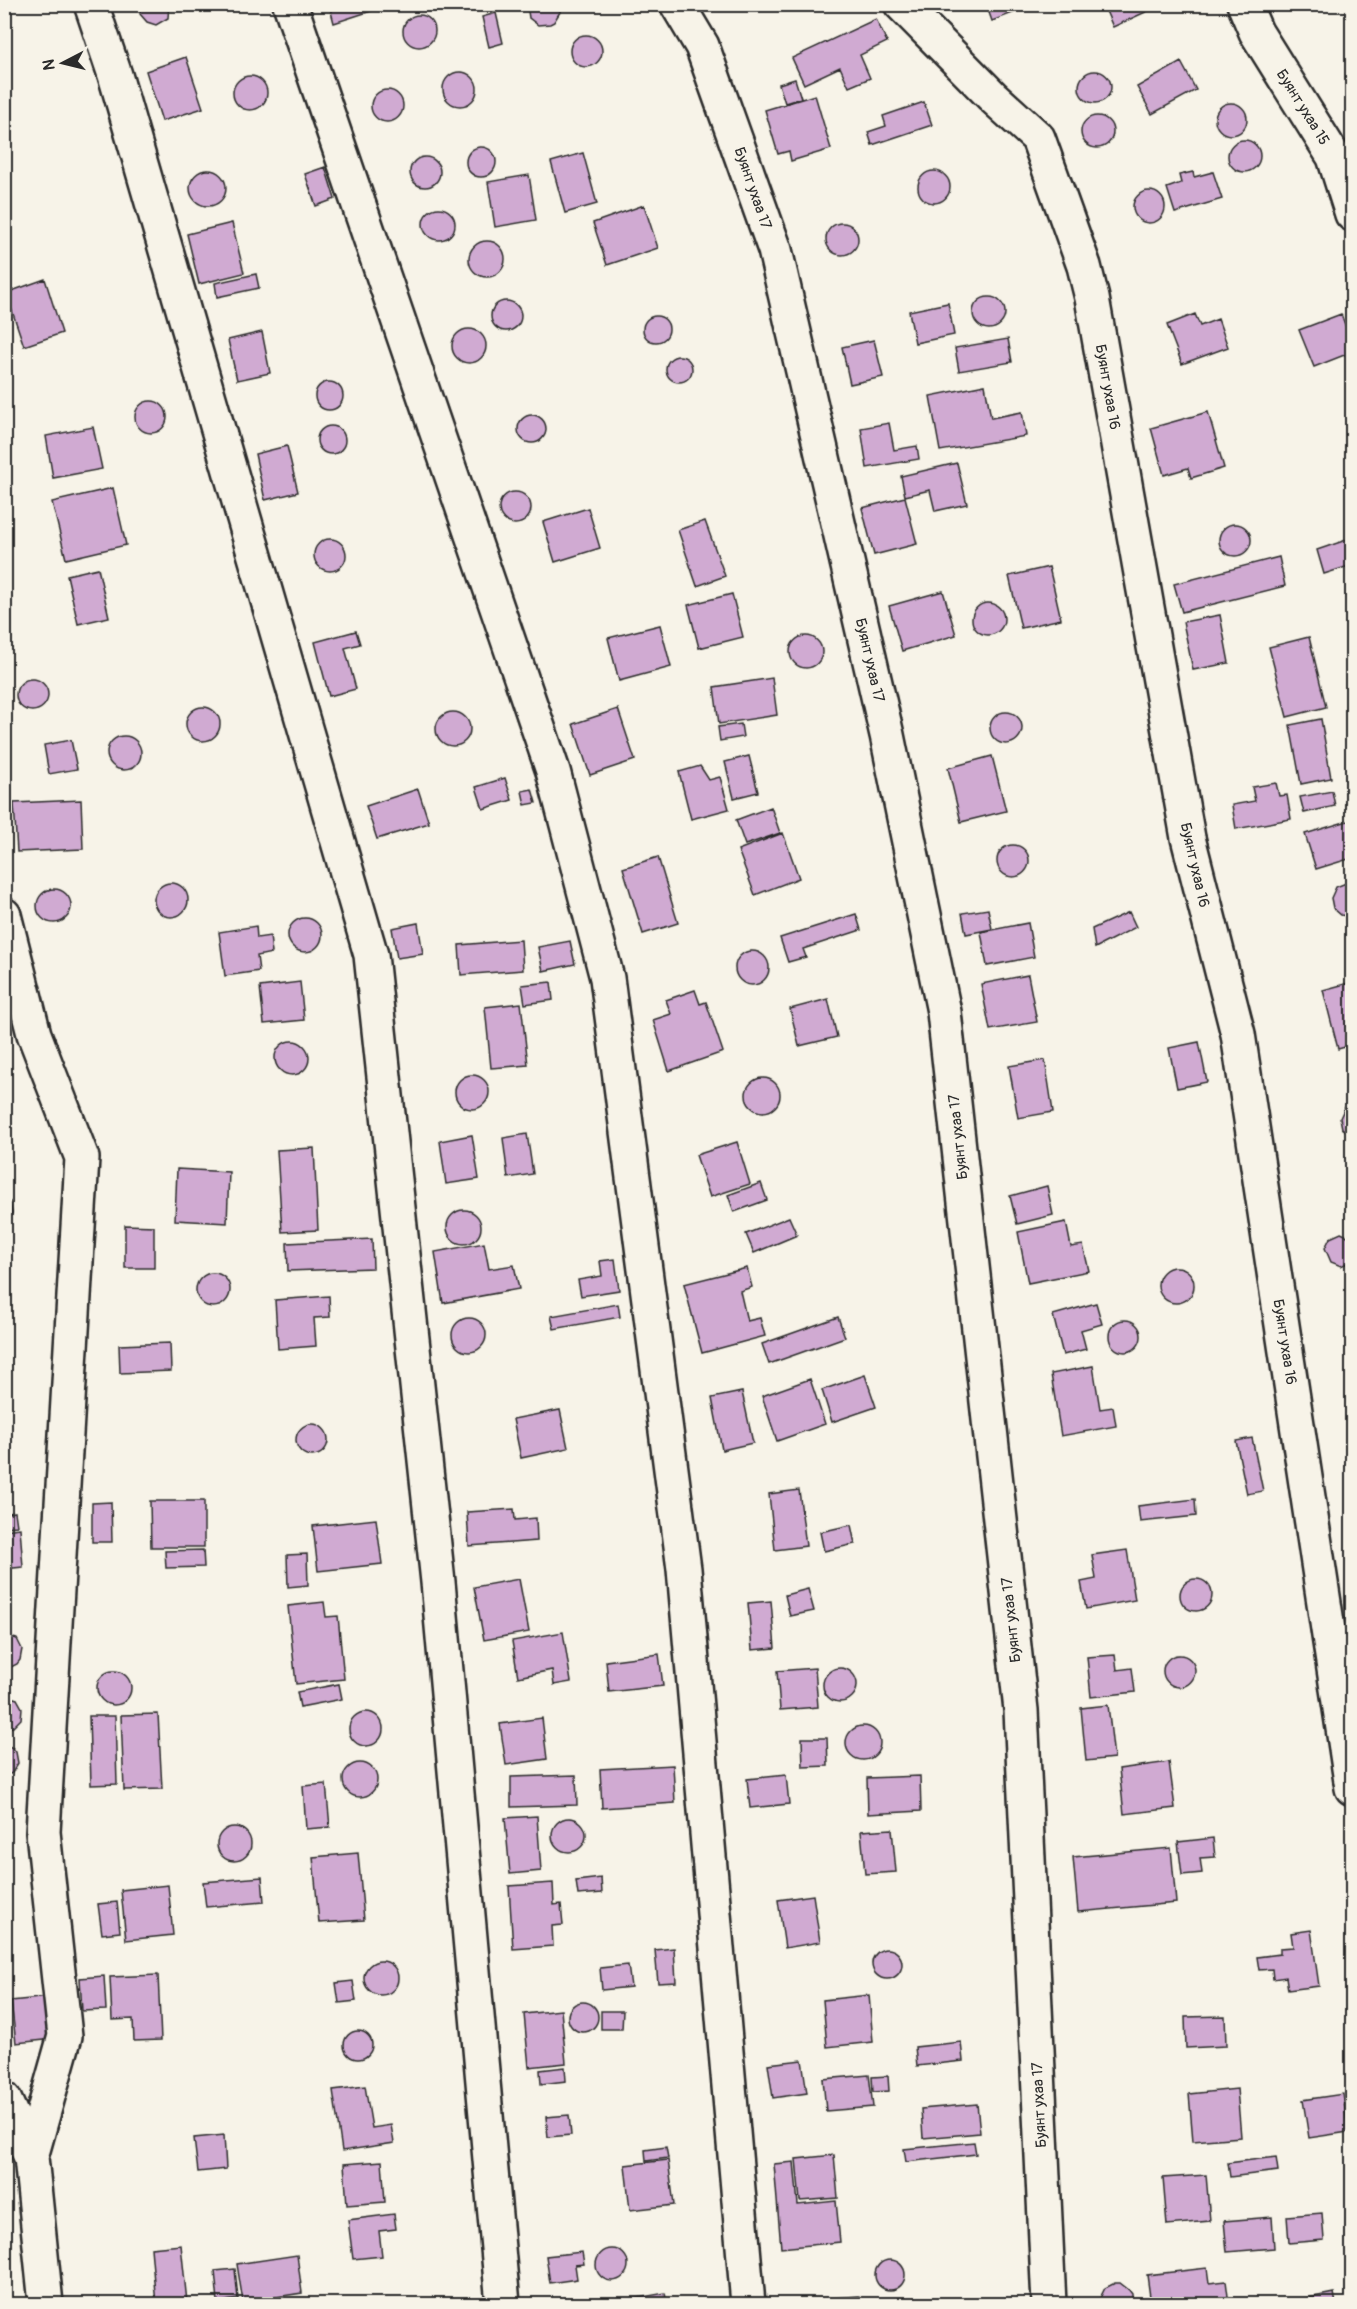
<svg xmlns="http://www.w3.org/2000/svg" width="1357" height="2309" font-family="Pangolin,sans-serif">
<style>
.building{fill:#d0aad2;stroke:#2b2b2b;stroke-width:1.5}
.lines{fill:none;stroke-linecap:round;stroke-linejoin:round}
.minor-casing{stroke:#2b2b2b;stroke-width:38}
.minor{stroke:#f7f3e8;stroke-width:33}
.labels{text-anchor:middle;stroke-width:6;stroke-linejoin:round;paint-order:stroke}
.street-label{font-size:15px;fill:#2b2b2b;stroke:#f7f3e8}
</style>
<rect width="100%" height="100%" fill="#f7f3e8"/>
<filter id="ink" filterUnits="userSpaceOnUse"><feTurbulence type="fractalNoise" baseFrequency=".0167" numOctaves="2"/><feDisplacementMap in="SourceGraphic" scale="12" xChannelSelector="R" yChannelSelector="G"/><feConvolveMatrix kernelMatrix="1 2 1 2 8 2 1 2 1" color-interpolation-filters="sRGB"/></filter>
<g filter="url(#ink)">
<path class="building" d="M141,4H169L168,18L156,25L147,22L140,14Z
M329,4H369L371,11L334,23Z
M527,4H560V12L554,22L550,24L538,25L529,18Z
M986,4H1030L1031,6L992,21Z
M1103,4H1163L1113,27Z
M496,13L503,43L489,47L482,17Z
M403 31a16 16 0 1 1 32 0a16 16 0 1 1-32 0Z
M876,19L887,42L860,55L870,78L849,87L840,67L804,84L792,58Z
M570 51a16 16 0 1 1 32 0a16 16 0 1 1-32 0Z
M186,57L203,108L162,121L146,71Z
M1181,62L1196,90L1152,114L1137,87Z
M1079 87a16 16 0 1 1 32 0a16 16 0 1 1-32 0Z
M443 89a17 17 0 1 1 34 0a17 17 0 1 1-34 0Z
M233 93a17 17 0 1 1 34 0a17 17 0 1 1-34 0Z
M795,79L801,98L785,103L779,84Z
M371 106a16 16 0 1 1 32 0a16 16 0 1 1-32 0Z
M815,95L831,149L791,161L789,151L778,154L765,110Z
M924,102L932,125L872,145L868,132L886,126L883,116Z
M1215 119a16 16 0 1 1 32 0a16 16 0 1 1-32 0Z
M1081 132a16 16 0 1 1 32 0a16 16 0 1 1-32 0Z
M1228 156a16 16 0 1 1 32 0a16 16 0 1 1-32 0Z
M466 162a15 15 0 1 1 30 0a15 15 0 1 1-30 0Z
M583,153L597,204L565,213L551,162Z
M410 172a15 15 0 1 1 30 0a15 15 0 1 1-30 0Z
M325,167L335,199L316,206L305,174Z
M190 188a18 18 0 1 1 36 0a18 18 0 1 1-36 0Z
M918 187a16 16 0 1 1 32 0a16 16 0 1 1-32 0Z
M1193,172L1194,177L1213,172L1222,199L1175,213L1167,188L1181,183L1179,175Z
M529,175L536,220L495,227L488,182Z
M1133 207a16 16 0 1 1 32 0a16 16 0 1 1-32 0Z
M644,205L658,248L607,265L593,223Z
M423 224a16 16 0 1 1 32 0a16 16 0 1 1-32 0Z
M826 239a16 16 0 1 1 32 0a16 16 0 1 1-32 0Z
M232,223L244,273L199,284L187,234Z
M469 259a18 18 0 1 1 36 0a18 18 0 1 1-36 0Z
M256,274L259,288L217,297L215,283Z
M45,279L62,333L24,346L6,293Z
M973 313a16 16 0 1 1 32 0a16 16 0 1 1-32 0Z
M491 316a15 15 0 1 1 30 0a15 15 0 1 1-30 0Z
M948,303L954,335L915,343L909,311Z
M1195,314L1200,326L1218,319L1228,347L1182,364L1167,325Z
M1341,314L1352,343V352L1314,367L1299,330Z
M643 329a13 13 0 1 1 26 0a13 13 0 1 1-26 0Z
M452 346a17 17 0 1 1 34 0a17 17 0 1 1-34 0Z
M262,332L270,373L237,380L228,340Z
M1008,339L1012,362L959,371L955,348Z
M874,340L883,377L850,384L842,347Z
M666 369a13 13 0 1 1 26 0a13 13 0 1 1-26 0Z
M315 396a14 14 0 1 1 28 0a14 14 0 1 1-28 0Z
M985,385L991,418L1022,412L1026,436L940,451L930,396Z
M135 417a16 16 0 1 1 32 0a16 16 0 1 1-32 0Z
M1208,412L1224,468L1191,478L1188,468L1164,475L1151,428Z
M518 429a14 14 0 1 1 28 0a14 14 0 1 1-28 0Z
M889,423L894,450L917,446L919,459L867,468L861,428Z
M317 440a14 14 0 1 1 28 0a14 14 0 1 1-28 0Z
M93,427L102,469L53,478L46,436Z
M287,446L298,492L265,500L255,454Z
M957,463L967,504L935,511L930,490L905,496L901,476Z
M113,488L126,545L66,559L52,502Z
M499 508a16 16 0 1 1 32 0a16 16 0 1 1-32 0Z
M905,497L917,544L874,555L862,508Z
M588,508L600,548L555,562L543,522Z
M705,521L725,576L697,586L678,530Z
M1219 540a16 16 0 1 1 32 0a16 16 0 1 1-32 0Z
M1352,538V565L1324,574L1317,550Z
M314 555a16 16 0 1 1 32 0a16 16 0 1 1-32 0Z
M1279,557L1285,586L1182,612L1174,584Z
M1049,567L1061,619L1021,628L1009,576Z
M98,568L109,617L78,624L67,575Z
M943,591L956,635L902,651L889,606Z
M732,594L743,637L699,648L688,605Z
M972 619a16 16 0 1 1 32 0a16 16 0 1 1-32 0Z
M1220,615L1229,663L1193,670L1183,622Z
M660,625L671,667L619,681L608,638Z
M356,631L360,644L345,648L356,689L329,696L315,642Z
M790 652a16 16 0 1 1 32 0a16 16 0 1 1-32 0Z
M1309,637L1326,707L1287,717L1269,647Z
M772,678L777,715L719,724L714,687Z
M16 695a16 16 0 1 1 32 0a16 16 0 1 1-32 0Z
M186 724a17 17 0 1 1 34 0a17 17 0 1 1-34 0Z
M618,709L635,760L590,775L573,724Z
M990 728a16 16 0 1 1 32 0a16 16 0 1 1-32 0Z
M436 729a17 17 0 1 1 34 0a17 17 0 1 1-34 0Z
M1321,719L1331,778L1301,784L1290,725Z
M741,724L743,737L720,741L718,727Z
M107 753a17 17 0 1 1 34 0a17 17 0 1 1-34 0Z
M71,740L77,769L49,774L44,745Z
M749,756L758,792L734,798L725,762Z
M992,756L1006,811L961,822L948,768Z
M700,766L709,780L720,777L729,809L691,819L679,772Z
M505,778L512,800L483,809L476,787Z
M1276,783L1279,796L1287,795L1291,819L1236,829L1232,805L1255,801L1252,787Z
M418,789L429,823L377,839L366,806Z
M532,789L536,803L525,805L522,791Z
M1332,791L1335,806L1304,813L1300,797Z
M81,800L83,849L17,852L14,803Z
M771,807L780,833L745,845L736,820Z
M1351,820L1352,858L1316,869L1305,834Z
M783,833L799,878L755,895L738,850Z
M997 861a16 16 0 1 1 32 0a16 16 0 1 1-32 0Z
M658,857L678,923L643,934L623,868Z
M1346,883L1352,884V915L1346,916L1341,915L1333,908L1331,898L1336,887Z
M154 900a17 17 0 1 1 34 0a17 17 0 1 1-34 0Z
M37 906a17 17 0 1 1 34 0a17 17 0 1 1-34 0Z
M988,909L992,929L966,934L962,913Z
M1129,912L1136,927L1095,948L1092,929Z
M856,914L861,930L803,949L806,957L788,962L780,938Z
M288 935a17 17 0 1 1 34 0a17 17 0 1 1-34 0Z
M418,923L423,954L397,958L392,928Z
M1028,923L1034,957L987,966L981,932Z
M256,926L257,938L270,936L272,953L257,956L259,971L225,976L219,932Z
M521,940L523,970L461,975L459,945Z
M570,941L575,964L543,971L538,947Z
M735 968a17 17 0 1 1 34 0a17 17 0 1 1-34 0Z
M1028,975L1037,1022L990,1030L981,984Z
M300,982L304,1020L264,1024L260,987Z
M551,982L553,1000L525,1004L522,985Z
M1352,982V1045L1338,1049L1323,990Z
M695,990L700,1004L706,1002L723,1052L669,1071L653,1020L671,1014L666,1000Z
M828,999L837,1037L799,1046L790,1009Z
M521,1003L528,1065L491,1068L485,1007Z
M275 1058a17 17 0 1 1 34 0a17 17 0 1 1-34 0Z
M1199,1042L1207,1082L1177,1088L1169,1048Z
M1045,1060L1053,1112L1018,1118L1009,1066Z
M455 1092a17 17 0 1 1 34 0a17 17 0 1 1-34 0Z
M746 1095a17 17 0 1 1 34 0a17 17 0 1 1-34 0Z
M1350,1104H1352V1135L1342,1128L1340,1118L1345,1107Z
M527,1134L533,1174L508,1178L503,1138Z
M472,1135L479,1179L446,1184L440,1141Z
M737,1142L750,1184L710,1197L696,1155Z
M314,1148L318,1230L282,1232L277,1150Z
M177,1169L229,1172L227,1223L175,1220Z
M761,1183L767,1200L734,1212L728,1195Z
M1047,1186L1053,1215L1017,1224L1010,1196Z
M4,1197L10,1202L12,1213L4,1224Z
M447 1227a17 17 0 1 1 34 0a17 17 0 1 1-34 0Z
M789,1217L797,1235L754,1253L746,1234Z
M1066,1222L1071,1247L1083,1245L1089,1271L1028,1283L1018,1232Z
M125,1225L154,1226V1268H125Z
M1341,1233L1352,1238V1261L1341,1266L1331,1262L1325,1248L1330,1238Z
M372,1239L373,1268L288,1271L287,1243Z
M484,1243L489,1269L514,1265L519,1289L443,1303L435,1252Z
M615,1259L619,1290L581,1296L578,1280L602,1276L600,1261Z
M1158 1285a18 18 0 1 1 36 0a18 18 0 1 1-36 0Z
M747,1268L752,1287L740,1291L747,1321L760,1318L765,1336L702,1353L684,1284Z
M196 1290a17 17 0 1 1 34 0a17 17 0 1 1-34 0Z
M329,1296L330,1317L314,1318L316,1346L278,1349L275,1300Z
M1096,1303L1102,1324L1081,1330L1086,1349L1063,1355L1053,1315Z
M618,1304L620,1317L554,1329L551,1316Z
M838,1317L845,1337L769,1364L762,1344Z
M452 1335a17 17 0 1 1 34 0a17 17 0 1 1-34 0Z
M1109 1336a16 16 0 1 1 32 0a16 16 0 1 1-32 0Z
M170,1343L171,1371L120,1373L119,1345Z
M1093,1366L1100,1409L1113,1407L1116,1426L1061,1436L1051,1374Z
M865,1375L876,1407L832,1422L822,1390Z
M810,1379L825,1424L777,1441L762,1396Z
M742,1392L753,1443L722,1450L712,1398Z
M560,1410L568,1448L521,1458L513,1419Z
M296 1440a16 16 0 1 1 32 0a16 16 0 1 1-32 0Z
M1252,1438L1263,1491L1247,1494L1236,1441Z
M799,1490L806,1546L775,1550L769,1494Z
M1195,1499L1196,1516L1140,1522L1138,1506Z
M150,1501H204V1547H151Z
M111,1502L112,1542H92V1503Z
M514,1509L515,1520L536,1518L537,1541L469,1546L467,1512Z
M15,1512L17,1526L4,1527V1514Z
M376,1519L382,1564L318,1571L313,1526Z
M851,1525L855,1544L824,1551L820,1532Z
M20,1528L23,1567L4,1569V1530Z
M203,1550L204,1567L166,1568L165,1551Z
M1127,1550L1135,1600L1086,1609L1081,1582L1096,1579L1092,1555Z
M307,1554L308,1585L288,1587L287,1555Z
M1180 1595a16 16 0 1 1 32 0a16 16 0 1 1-32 0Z
M519,1579L529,1632L484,1640L474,1587Z
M808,1589L814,1611L790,1616L785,1595Z
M771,1601L775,1648L752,1650L748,1603Z
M324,1602L326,1617L338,1616L344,1679L296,1684L288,1606Z
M563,1632L571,1682L554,1685L552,1670L518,1677L512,1641Z
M4,1635L17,1639L22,1649L20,1660L17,1664L7,1669H4Z
M659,1654L663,1686L609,1692L606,1661Z
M1163 1671a16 16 0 1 1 32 0a16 16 0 1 1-32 0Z
M1115,1655L1117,1670L1132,1668L1135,1692L1091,1697L1087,1657Z
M815,1668L818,1707L780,1710L777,1671Z
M823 1685a17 17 0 1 1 34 0a17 17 0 1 1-34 0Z
M97 1688a17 17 0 1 1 34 0a17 17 0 1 1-34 0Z
M339,1684L342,1699L300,1707L297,1692Z
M4,1695L17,1699L22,1708L21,1719L13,1727L8,1728H4Z
M1108,1705L1114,1758L1086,1761L1081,1708Z
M349 1729a17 17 0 1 1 34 0a17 17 0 1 1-34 0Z
M158,1714L162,1789L124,1790L121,1715Z
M89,1716H115L117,1784L91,1785Z
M542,1718L547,1759L506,1765L500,1724Z
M846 1743a17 17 0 1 1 34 0a17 17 0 1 1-34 0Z
M802,1738H827L828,1766L803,1767Z
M4,1744L13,1748L16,1752L18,1763L12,1773L4,1777Z
M1169,1762L1175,1808L1124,1814L1119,1769Z
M343 1780a17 17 0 1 1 34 0a17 17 0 1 1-34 0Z
M673,1765L675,1803L602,1808L600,1769Z
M576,1775L577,1805L511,1807V1777Z
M786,1775L789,1804L750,1808L747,1779Z
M920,1776L921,1811L868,1814L867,1778Z
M326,1784L330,1827L306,1829L303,1786Z
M537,1816L541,1871L510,1874L505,1818Z
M552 1835a17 17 0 1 1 34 0a17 17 0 1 1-34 0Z
M217 1844a17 17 0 1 1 34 0a17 17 0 1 1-34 0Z
M892,1829L896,1872L865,1874L861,1831Z
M1213,1838L1215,1857L1200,1858L1202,1873L1182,1875L1178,1842Z
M1171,1848L1176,1903L1078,1912L1073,1857Z
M358,1853L364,1920L319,1923L313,1857Z
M262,1877L264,1902L206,1907L203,1882Z
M601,1878L602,1893L578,1895L576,1881Z
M553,1883L554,1905L561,1904L563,1925L552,1926L553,1946L513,1949L509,1886Z
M168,1885L173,1935L126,1940L121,1890Z
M813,1895L820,1942L785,1948L778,1900Z
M117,1902L120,1932L102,1934L98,1904Z
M1311,1930L1319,1986L1288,1990L1286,1977L1273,1979L1272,1969L1259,1970L1257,1957L1280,1954V1948L1293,1947L1291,1933Z
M674,1948L676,1982L658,1983L655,1950Z
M872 1964a15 15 0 1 1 30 0a15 15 0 1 1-30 0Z
M364 1978a17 17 0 1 1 34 0a17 17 0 1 1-34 0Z
M628,1965L631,1987L602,1990L600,1968Z
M158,1975L161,2040L134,2041L133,2019L112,2020L110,1977Z
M104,1976L106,2010L82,2011L80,1978Z
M353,1981L356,2001L339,2003L336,1983Z
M869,1995L873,2042L827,2047L823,2000Z
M49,1997L54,2039L16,2043L11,2001Z
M568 2017a15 15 0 1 1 30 0a15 15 0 1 1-30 0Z
M561,2010L566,2063L529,2067L524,2014Z
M601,2011H623L622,2029H601Z
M1225,2016L1226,2046L1186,2048L1185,2017Z
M344 2045a14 14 0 1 1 28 0a14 14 0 1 1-28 0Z
M961,2042L963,2061L917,2066L915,2047Z
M802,2060L807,2093L773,2098L768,2064Z
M565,2067L566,2081L541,2084L540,2070Z
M869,2075L873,2107L826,2111L823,2079Z
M888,2076L889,2091L873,2092L872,2077Z
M365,2086L372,2128L391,2125L394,2143L342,2151L333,2090Z
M1237,2089L1241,2137L1193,2141L1189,2094Z
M1343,2094L1348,2132L1309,2138L1303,2100Z
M977,2104L980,2133L923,2138L921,2109Z
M569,2115L571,2135L548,2137L546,2117Z
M224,2135L226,2169L198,2172L194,2138Z
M974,2142L976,2154L906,2162L904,2149Z
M666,2147L668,2158L646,2161L645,2150Z
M834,2155L838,2198L800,2201L796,2159Z
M1276,2157L1278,2171L1230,2177L1228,2163Z
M668,2160L674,2205L630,2210L625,2165Z
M382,2161L385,2202L347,2205L344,2164Z
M794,2162L798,2205L836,2201L840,2242L781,2248L774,2164Z
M1206,2175L1210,2221L1167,2225L1163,2178Z
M1322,2213L1324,2240L1289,2243L1287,2216Z
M394,2214L396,2229L379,2231L382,2256L353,2259L348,2220Z
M1272,2217L1274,2248L1227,2252L1224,2221Z
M181,2245L187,2302L156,2304L151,2248Z
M596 2265a16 16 0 1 1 32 0a16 16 0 1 1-32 0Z
M582,2252L584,2264L575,2265L577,2279L550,2283L546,2256Z
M297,2255L302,2293L243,2302L237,2264Z
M875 2275a15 15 0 1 1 30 0a15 15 0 1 1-30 0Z
M1207,2268L1209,2283L1226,2281L1229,2304H1151L1147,2275Z
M235,2269L238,2299L218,2302L215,2271Z
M1115,2283H1120L1129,2290L1132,2294V2304H1100V2298L1105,2288Z
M665,2293L667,2304H610V2303Z
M1334,2293L1336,2304H1299L1298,2300Z
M859,2296V2304H806V2300Z"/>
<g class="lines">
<g class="minor-casing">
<path id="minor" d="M91,4L115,75L371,955L438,1582L503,2304
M290,4L553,771L607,978L684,1569L748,2304
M677,4L702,46L775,250L887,735L944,1012L1021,1710L1049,2304
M901,4L994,98L1038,138L1084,266L1092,298L1188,838L1238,1034L1352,1788
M1244,4L1256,32L1334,157L1352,214
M4,915L34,1034L82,1158L43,1832L65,2036L31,2157
M4,2099L31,2157L46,2304"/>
</g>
<use href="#minor" class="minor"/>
</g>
</g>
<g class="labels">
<g class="street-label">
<text transform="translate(1303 107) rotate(58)" y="5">Буянт ухаа 15</text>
<text transform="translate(753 188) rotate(71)" y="5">Буянт ухаа 17</text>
<text transform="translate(1108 387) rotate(80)" y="5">Буянт ухаа 16</text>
<text transform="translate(870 660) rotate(77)" y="5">Буянт ухаа 17</text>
<text transform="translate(1195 865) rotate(77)" y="5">Буянт ухаа 16</text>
<text transform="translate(958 1137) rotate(-96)" y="5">Буянт ухаа 17</text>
<text transform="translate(1285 1342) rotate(81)" y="5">Буянт ухаа 16</text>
<text transform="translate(1011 1620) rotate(-96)" y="5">Буянт ухаа 17</text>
<text transform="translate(1039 2105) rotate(-93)" y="5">Буянт ухаа 17</text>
</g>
</g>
<rect width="1357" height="2309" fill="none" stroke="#f7f3e8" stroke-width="24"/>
<rect x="12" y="12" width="1333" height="2285" fill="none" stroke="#2b2b2b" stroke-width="2" filter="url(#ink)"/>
<g transform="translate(63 63) rotate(263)" stroke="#f7f3e8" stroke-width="4.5" paint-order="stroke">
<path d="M0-4.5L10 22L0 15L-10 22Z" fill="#2b2b2b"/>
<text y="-9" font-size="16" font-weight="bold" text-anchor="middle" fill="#2b2b2b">N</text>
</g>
</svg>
